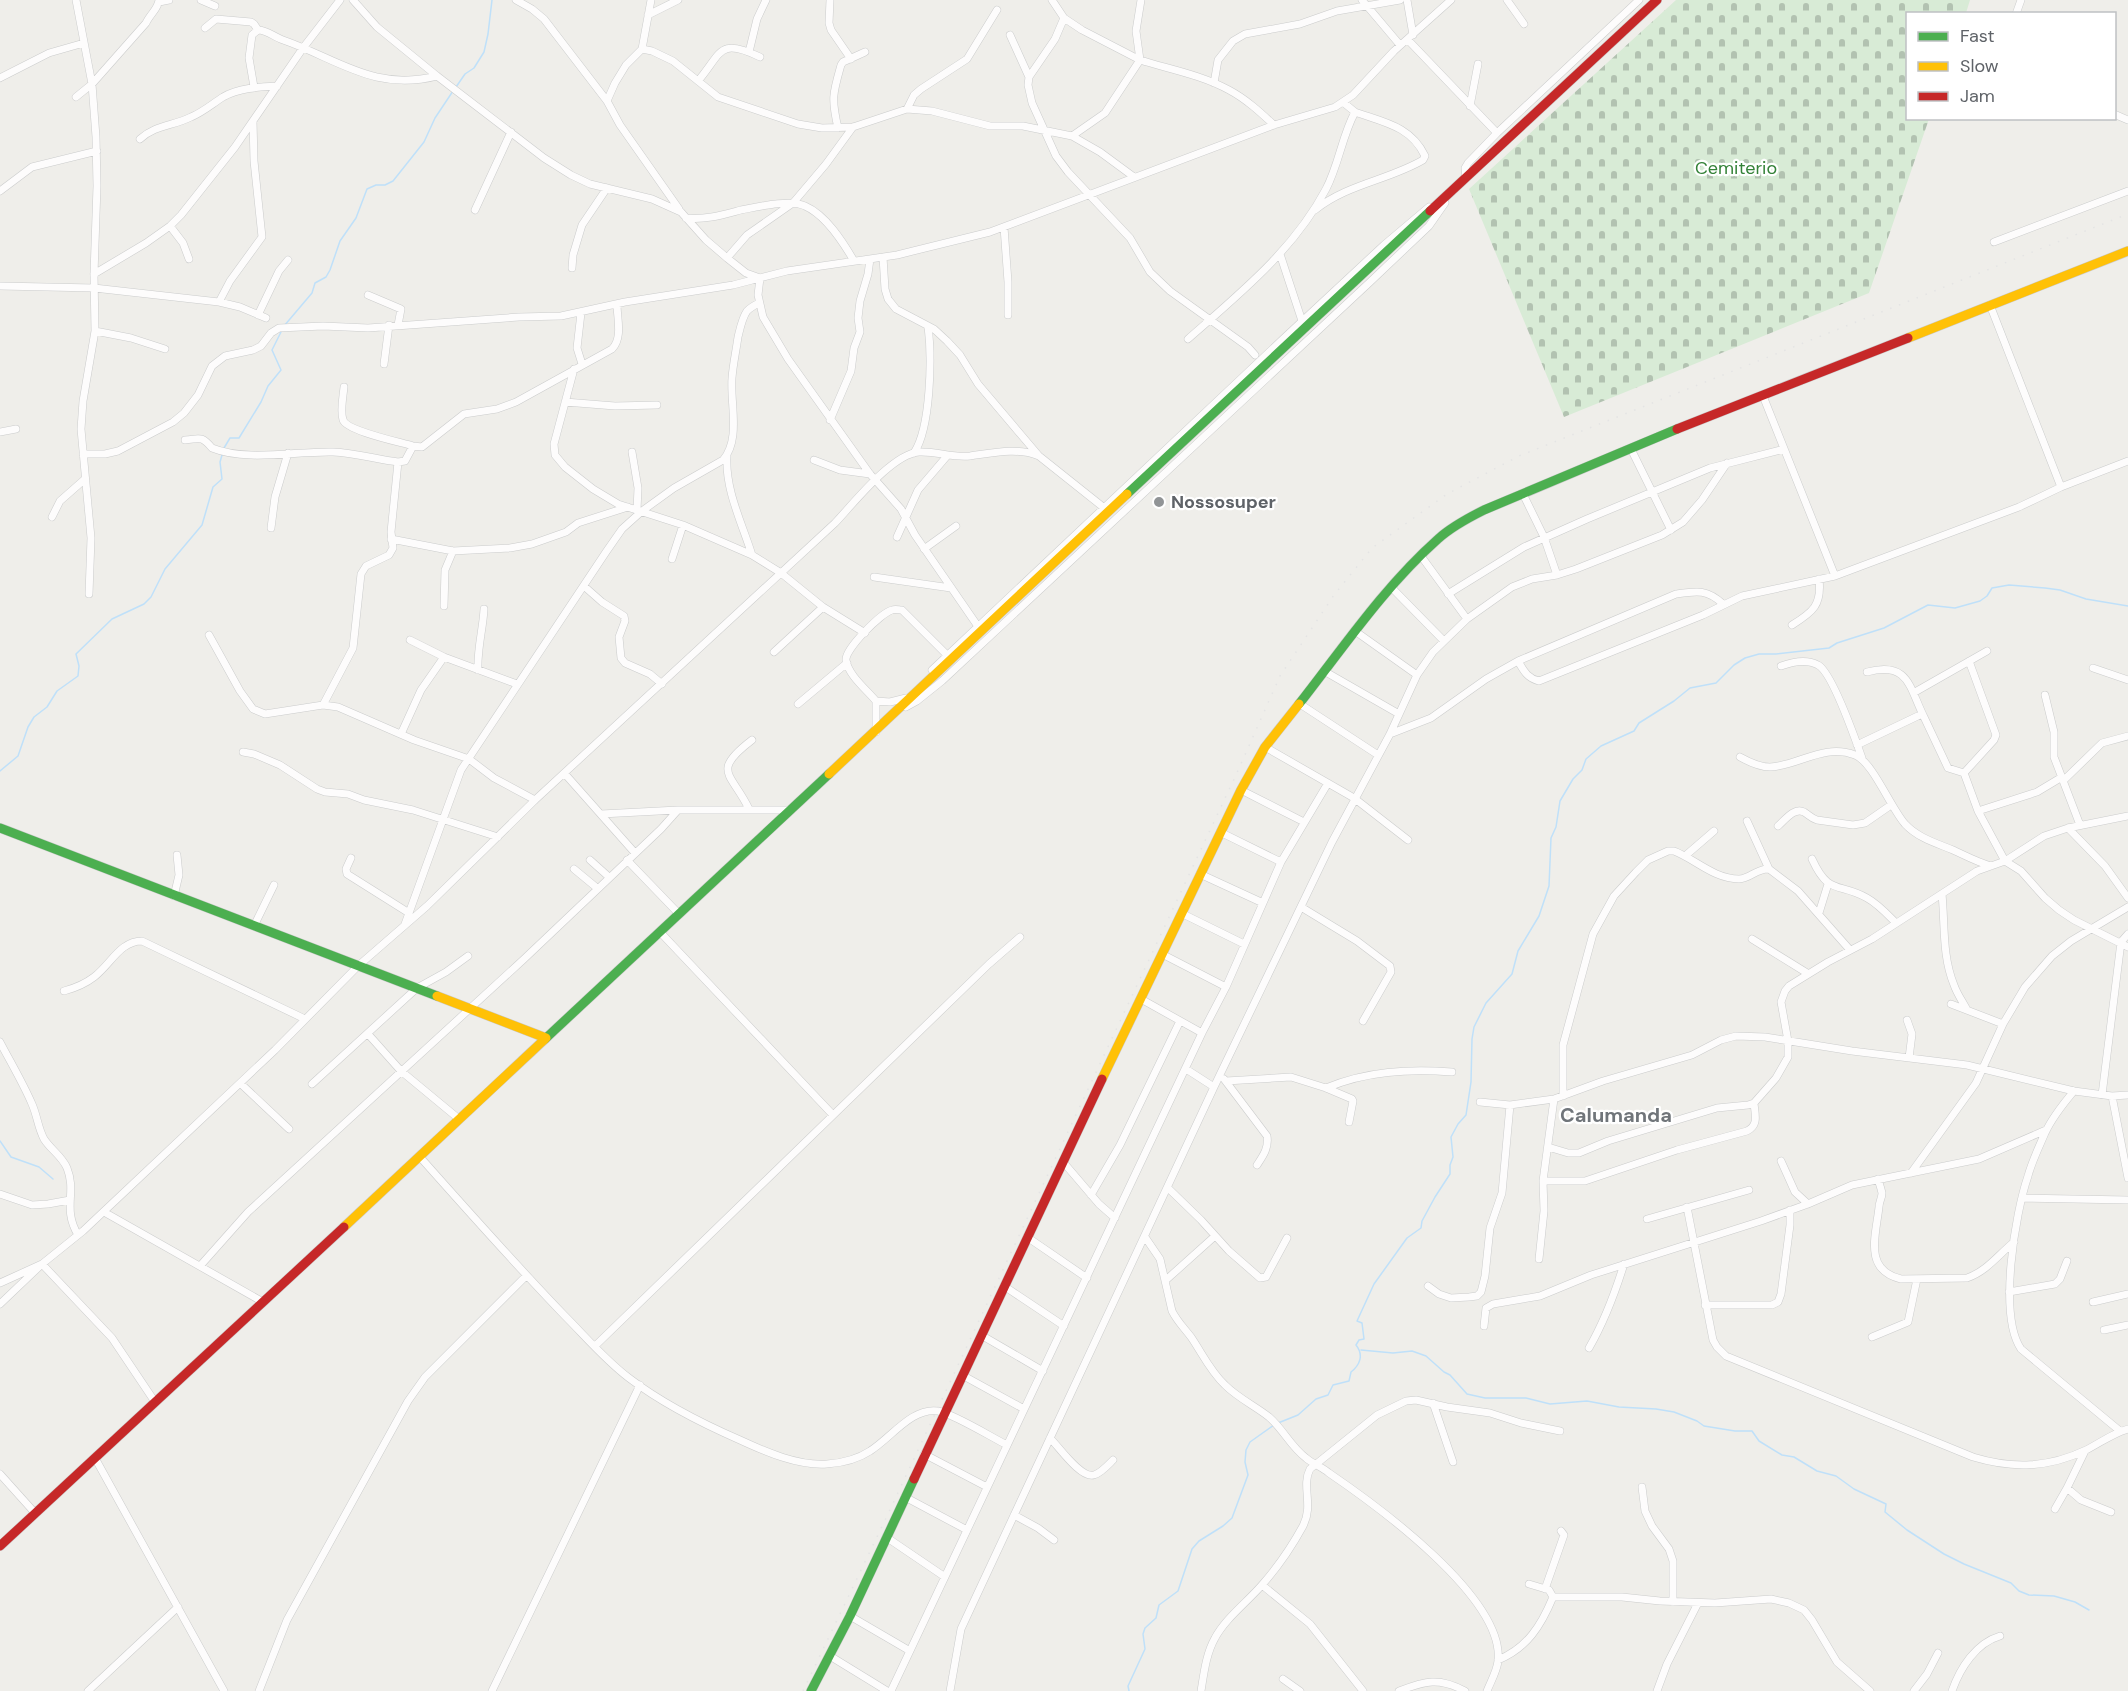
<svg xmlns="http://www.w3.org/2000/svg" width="2128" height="1691" font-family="'DM Sans',sans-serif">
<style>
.cemetery{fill:url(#cemetery-stones)}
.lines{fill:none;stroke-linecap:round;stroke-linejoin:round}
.stream{stroke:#bfe0f9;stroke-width:1.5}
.street-casing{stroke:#cbcccc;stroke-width:8}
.fast-casing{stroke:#cacacb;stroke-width:10}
.slow-casing{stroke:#cacacb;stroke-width:10}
.jam-casing{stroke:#cacacb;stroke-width:10}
.street{stroke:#fdfcfc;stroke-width:7}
.fast{stroke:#4caf50;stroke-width:9}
.slow{stroke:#ffc107;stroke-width:9}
.jam{stroke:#c62828;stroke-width:9}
.rail{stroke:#e4e4e4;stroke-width:1.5;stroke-dasharray:1.5 8;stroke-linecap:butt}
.poi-dot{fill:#919496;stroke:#fff;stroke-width:2}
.labels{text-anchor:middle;stroke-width:4.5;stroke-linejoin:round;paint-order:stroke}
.park-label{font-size:18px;fill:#348238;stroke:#fff}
.poi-label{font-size:18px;font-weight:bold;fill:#5f6368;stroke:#fff;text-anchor:start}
.neighbourhood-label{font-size:20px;font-weight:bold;fill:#70757a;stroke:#fff}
</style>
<defs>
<pattern id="cemetery-stones" width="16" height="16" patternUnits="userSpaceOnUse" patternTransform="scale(1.5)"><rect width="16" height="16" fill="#d8ebd6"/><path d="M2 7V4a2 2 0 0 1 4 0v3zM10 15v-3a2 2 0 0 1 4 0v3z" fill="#b2c2b1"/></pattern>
</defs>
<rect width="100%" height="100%" fill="#efeeea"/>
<path class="cemetery" d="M1676,0H1970L1966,13L1908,14V118L1929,119L1869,293L1564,417L1469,189Z"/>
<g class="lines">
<path class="stream" d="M456,87L465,74L474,68L484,52L488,34L492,0
M284,326L312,293L315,283L326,277L330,270L340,241L356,218L367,189L376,185H385L393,181L424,142L435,118L453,91
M224,448L230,438H239L261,402L268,386L281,370L272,350L282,330
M0,771L18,756L28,727L34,717L47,707L57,691L78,676L79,666L76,654L112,619L144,604L151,597L165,569L202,525L213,487L222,479L220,462L222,455
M0,1141L11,1157L39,1167L53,1179
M1361,1350L1393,1353L1412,1351L1426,1356L1444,1372L1450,1375L1467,1394L1485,1398H1526L1550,1404L1587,1401L1619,1407L1656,1409L1674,1412L1697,1421L1704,1426L1735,1431H1752L1759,1441L1782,1455L1794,1457L1817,1471L1836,1476L1854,1489L1886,1504L1885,1512L1907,1530L1944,1554L1964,1564L2011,1583L2019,1591L2029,1595L2054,1596L2075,1602L2089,1610
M1278,1423L1298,1415L1316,1399L1328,1395L1333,1385L1349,1381L1351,1372C1360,1365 1364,1355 1356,1345L1359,1340L1364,1339L1362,1323L1357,1321L1374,1284L1407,1238L1421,1228L1422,1221L1435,1197L1450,1174V1165L1453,1157L1451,1137L1458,1124L1466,1115L1471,1082L1472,1039L1474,1027L1486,1003L1512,974L1518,951L1539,916L1549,886L1551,838L1556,827L1560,801L1573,779L1582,770L1586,759L1601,746L1634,731L1639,723L1674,701L1690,688L1716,683L1734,665L1745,658L1759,654H1776L1829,648L1837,643L1884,628L1928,605L1955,608L1980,601L1987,596L1992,588L2009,585L2045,588L2060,590L2086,599L2128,606
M1129,1691L1128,1686L1145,1649L1143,1634L1145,1628L1156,1618L1159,1605L1178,1591L1192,1549L1199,1541L1223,1526L1232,1518L1248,1475L1245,1462L1246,1450L1250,1442L1274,1425"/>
<g class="street-casing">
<path id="street" d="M76,0L92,84L96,137L97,186L94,274L95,331L83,401L81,429L91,538L89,594
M201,0L215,6
M353,0L377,27L437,76L544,158L571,175L590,184L652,199L681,212L706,240L727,258L746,273L760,278L787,271L897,255L990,232L1274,125L1335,107L1353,95L1394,51L1451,0
M516,0L532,9L544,19L607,101L620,125L679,209
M830,0L829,23L831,30L851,59
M1052,0L1064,18L1082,30L1140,60
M1362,0L1400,45
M1407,0L1413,35
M1507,0L1524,24
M159,2L169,0
M2016,14L2021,0
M648,15L678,0
M1064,18L1055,39L1029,77L1028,85L1032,103L1056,156L1068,172L1130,238L1150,272L1170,291L1248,347L1255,355
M205,28L216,19L251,22L254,24L258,30
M1010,35L1029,77
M1408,40L1497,133L1468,163L1465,168L1466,178
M642,49L652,51L673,61L718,97L798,124L822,128L853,127L907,109L932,111L990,126H1023L1072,136L1100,152L1134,177
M749,52L757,19L766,0
M1140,60L1136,31L1141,0
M0,78L49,53L84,43
M698,81C722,53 718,37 760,57
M1214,83L1218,60L1233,41L1245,34L1300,24L1337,11L1400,0
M254,87L249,58L252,35L258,30C267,30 274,37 283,40C338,59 374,92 437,76
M76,97L92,84L146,23C150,14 158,9 159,0
M607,101L615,83L626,65L642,49L651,0
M1470,106L1478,64
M907,109L914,95L921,89L967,59L997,10
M2114,114L2128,120
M838,128C831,98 833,93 841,65L843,62L865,52
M1497,133L1639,0
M1072,136L1105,113L1140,60C1169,69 1202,75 1229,90C1246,99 1260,112 1274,125
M140,139C155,125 173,126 191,117C203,112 212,104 223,97C239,88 259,87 277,86
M0,191L32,167L97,151
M475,210L511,132
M1315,210C1347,184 1389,180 1423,160L1425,156C1411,126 1383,122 1355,112
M686,218C706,220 722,215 741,210C757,207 790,199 805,206C826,215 843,242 854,261
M170,226L183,243L189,259
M1004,227L1008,282V315
M1994,242L2128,191
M1280,254L1302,321
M883,257L885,289L888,299L896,309L934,329L947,341L960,355L978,384L1039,456L1103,507
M727,258L747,235L793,203L826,164L853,127
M572,268L573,255L582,225L607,188
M94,274L146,243L170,226L181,215L235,147L303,48L340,0
M0,286L94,288L219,302L240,307L266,318
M368,295L401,309L398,325
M219,302L230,281L262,237L254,161L253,121
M1990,305L2061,487
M581,313L577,348L582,364
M258,315L279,271L288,260
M95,331L131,338L165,349
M1188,339C1239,294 1294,250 1326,189C1339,164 1342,136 1355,112L1344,103
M384,364L389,325
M574,369L554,444L555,455L565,467L593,489L618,504L683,525L752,555L781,573L823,607L865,633
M344,387C343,397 340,411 343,420C347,431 400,442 413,446
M1763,396L1835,576
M565,402L615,406L657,405
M830,420L851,371L854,348L860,332L858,318L860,301L868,274L870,259
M0,432L16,429
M185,440C200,439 201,435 212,448C247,462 295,451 333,452C355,453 376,459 398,462L405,461L413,446L422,447L464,414L497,409L516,402L612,349C623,338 617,318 617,304
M1631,449L1671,530
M632,452L638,488L637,510
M914,453C931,427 932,357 928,326
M83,454H105L118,451L173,422L184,413L198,395L212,366L225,356L253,350L261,346L271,333L279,328L323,326L368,328L519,317L561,316L625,302L733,285L760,278L758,295L763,317L788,359L870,474L901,509L915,535L977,625
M727,456C725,490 742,523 752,555
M814,460L840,470L870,474
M1523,494L1544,537L1557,575
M52,517L60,501L85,479
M271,528L275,497L288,453
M897,537L918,490L947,456
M391,539L453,551L510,548L532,544L566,532L578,523L628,507
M924,549L956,526
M1421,556L1467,619
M672,559L683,525
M874,577L951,588
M585,587L602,602L624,616L625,621L619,637L621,658L625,663L650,674L662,684
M1391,587L1444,641
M1448,594L1524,547L1587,519L1710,468L1784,449
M444,606L445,570L453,551
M1792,625C1813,612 1822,605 1819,579
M1355,631L1417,675
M209,635L240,691L253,709L265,714L323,705L338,707L414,740L469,759L494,778L535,800
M410,640L444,657
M774,652L823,607
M1518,661C1524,671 1527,678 1539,681L1703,615L1742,596L1835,576L2019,507L2061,487L2128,461
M1781,666C1792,662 1807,659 1818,665C1832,672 1856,741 1862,758
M2093,668L2128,680
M478,670C477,649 483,629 484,609
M932,670L1283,339L1384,245L1429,207
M1324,671L1399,714
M1867,672C1909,661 1909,687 1924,717C1932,734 1940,751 1948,768L1964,773L1978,811L2005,861L2021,871L2045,898L2059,910L2074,920L2128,947
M1915,692L1987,651
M2045,695L2054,732V757L2080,825
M876,701L890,702L906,698
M798,704L847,663
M1300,704L1378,755
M323,705L353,648L361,574L366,566L389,555L393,548L391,532L398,462
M906,707L917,701L942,681L1370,282L1429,226L1445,203
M876,732V701C867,690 848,675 846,660C845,649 881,613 892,610C895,609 899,610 902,610L947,655
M401,734L421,690L444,657L517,684
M1390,734L1431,718L1486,679L1518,661L1676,594C1697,591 1707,589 1723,604
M1857,745L1922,714
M1265,747L1354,798L1408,840
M243,752L254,754L280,765L317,789L325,792L348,794L364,800L413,810L498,837
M1740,757C1749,762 1759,767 1770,767C1798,766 1824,743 1855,755C1873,762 1890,807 1905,824C1918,838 1936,843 1953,850C1966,856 1977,862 1991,866
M1964,773L1994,740L1996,735L1969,661
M565,774L635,853
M2064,780L2102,743L2128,736
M1241,790L1304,822
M749,809C732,773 710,772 752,740
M1978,811L2037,792L2062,777
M601,814L678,810
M1747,821L1769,869
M1778,826C1785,820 1794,807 1804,812C1809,815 1811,818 1817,820L1853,825L1865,823L1891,805
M2068,828L2105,866L2128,898
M1220,832L1281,862
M1685,856L1714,831
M351,858L346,869L347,874L409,913
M1812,859C1829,896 1838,882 1867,898C1878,904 1887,914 1896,923
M590,860L609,877
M627,860L679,914
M574,869L597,888
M1200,874L1263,903
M1942,894C1945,924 1942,956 1954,985C1957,994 1963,1002 1967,1010
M174,896L179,875L177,855
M1301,907L1357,941L1390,966L1391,972L1363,1021
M1181,913L1244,944
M1819,913L1828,884
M405,924L461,770L606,552L622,529L642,511L674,488L723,460C741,439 730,404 732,378C733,365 736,351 738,337C740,329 742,318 747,311C750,308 755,305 759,303
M254,926L274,885
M660,932L833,1115
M1752,939L1807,973
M1162,954L1226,987
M64,991C75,988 85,984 94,977C111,964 120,941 142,941L305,1019
M1141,999L1202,1033
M1951,1004L2003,1024
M1907,1020L1912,1034L1909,1058
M368,1034L401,1071L459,1119
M0,1042C11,1063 23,1083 32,1104C37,1115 38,1128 44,1139C51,1150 62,1156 67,1168C77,1193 62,1208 78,1235
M1186,1069L1214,1087
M1224,1079L1267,1136C1269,1148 1263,1156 1257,1165
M1226,1081L1291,1077L1326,1088L1352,1099L1353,1101L1349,1122
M240,1083L289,1129
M312,1084L417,988L446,972L468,956
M1326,1088C1367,1071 1408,1069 1452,1072
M2074,1091C2063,1104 2052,1118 2045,1133C2039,1147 2032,1161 2028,1176C2015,1214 1998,1315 2021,1349L2120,1431
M2102,1095L2121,942L2128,934
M1563,1096V1045L1593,934L1614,896L1636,872L1648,860L1668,851H1674C1695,859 1714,879 1739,879C1750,879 1757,868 1769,869L1798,891L1850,950
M2112,1096L2128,1178
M1480,1102L1510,1105L1554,1099L1603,1081L1692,1055L1721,1040L1736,1036L1765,1037L1852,1051L1967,1065L2074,1091L2112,1096L2128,1095
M1548,1147L1568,1153H1579L1608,1141L1717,1108L1748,1105L1754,1103L1776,1078L1788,1057V1041L1781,1002L1785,991L1789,986L1828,962L1872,939L1977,871L2005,861L2044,836L2068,828L2128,816
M420,1157C467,1210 514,1263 564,1315C585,1336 605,1360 629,1378C663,1404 701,1423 740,1440C766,1452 798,1466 827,1464C841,1463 858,1459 870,1451C891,1438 912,1407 938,1411C954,1414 991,1437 1007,1445
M1781,1161L1795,1192L1808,1204
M1064,1163L1099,1204L1115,1218
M1911,1173L1976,1083L2003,1024L2025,987L2052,956L2071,941L2128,907
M1878,1179C1879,1183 1881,1188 1882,1193C1882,1198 1879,1202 1879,1207C1876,1235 1863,1270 1901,1279L1967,1278C1987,1271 1998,1255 2014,1242
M1543,1181H1585L1677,1150L1747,1131C1759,1125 1755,1115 1754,1103
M1168,1188L1201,1220L1229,1251L1260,1278L1266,1277L1287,1238
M0,1194L32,1205L48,1204L70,1200
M1091,1195L1120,1145L1180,1021
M2023,1198L2128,1200
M1687,1207L1713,1340L1717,1347L1726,1356L1973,1457C2013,1469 2048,1468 2086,1450C2100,1443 2113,1433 2128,1429
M104,1212L263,1302
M1647,1219L1749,1190
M1027,1237L1087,1278
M1145,1237L1160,1259L1172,1311C1177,1321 1184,1328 1191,1337C1202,1353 1210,1371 1225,1385C1238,1398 1255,1406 1269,1417C1283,1429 1291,1447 1306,1458C1313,1464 1322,1467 1329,1473C1376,1505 1505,1598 1498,1661C1497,1671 1491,1681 1487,1691
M1539,1259L1544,1211L1543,1181L1554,1099
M200,1266L248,1212L524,959L661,829L678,810H788
M1166,1280L1215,1236
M0,1283L42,1264L83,1231L275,1050L358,966L427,906L535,800L835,523C853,504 892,454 919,452C937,451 952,458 970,456C992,453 1018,447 1039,456
M1004,1286L1064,1326
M1428,1286L1439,1294L1451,1298L1469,1297L1477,1296L1481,1292L1485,1276L1490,1228L1502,1193L1510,1105
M2009,1292L2055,1284L2060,1279L2067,1261
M2093,1302L2128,1294
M0,1304L42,1264L112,1338L155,1402
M1705,1305H1772L1778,1302L1781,1294L1790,1225V1210
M1484,1326L1486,1308L1493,1304L1540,1296L1591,1275L1761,1221L1808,1204L1852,1185L1979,1159L2046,1130
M2104,1330L2128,1325
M981,1335L1043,1371
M1872,1337L1908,1322L1917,1279
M595,1346L989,964L1020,937
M1589,1348C1604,1322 1615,1293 1624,1264
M962,1375L1024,1409
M1433,1403L1453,1462
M1050,1438C1059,1447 1081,1479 1094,1475C1101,1473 1108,1465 1113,1460
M924,1454L987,1487
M95,1458L224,1691
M0,1474L35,1513
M1642,1487L1645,1511L1652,1526L1669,1549L1673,1561V1602
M2067,1488L2081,1500L2111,1512
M905,1497L967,1530
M2055,1509L2067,1488L2085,1451
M1014,1515L1038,1528L1054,1540
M886,1537L945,1577
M1262,1585L1310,1624L1363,1691
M1545,1589L1564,1535L1561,1531
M1553,1597H1622L1660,1601L1715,1603L1771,1599L1789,1603L1804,1610L1812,1620L1837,1662L1870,1691
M850,1616L910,1651
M830,1656L887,1691
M1498,1660C1527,1648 1541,1626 1553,1597L1549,1590L1529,1584
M1283,1679L1300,1691
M88,1691L178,1607
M259,1691L287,1620L408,1401L425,1377L526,1276
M492,1691L640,1385
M891,1691L1202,1033L1226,987L1281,862L1328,783
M950,1691L961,1629L974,1601L1214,1087L1332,842L1390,734L1417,675L1433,652L1467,619L1512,587L1532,579L1557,575L1576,569L1662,535L1683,522L1702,500L1727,463
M1201,1691C1204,1673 1206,1654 1215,1638C1225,1619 1246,1603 1261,1586C1277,1568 1291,1548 1303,1526C1314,1505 1301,1486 1310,1469L1377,1415L1406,1401L1416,1400L1447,1407L1490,1413L1521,1423L1560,1431
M1399,1691C1425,1681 1439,1677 1465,1691
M1657,1691L1667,1664L1698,1603
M1914,1691L1927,1674L1938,1653
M1952,1691C1960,1668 1976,1643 2000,1636"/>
</g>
<g class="fast-casing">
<path id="fast" d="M1127,494L1430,211
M1299,704C1343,648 1384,587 1438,539C1451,527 1468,518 1484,510L1677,429
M0,828L437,996
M545,1039L829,774
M811,1691L850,1616L914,1479"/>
</g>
<g class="slow-casing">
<path id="slow" d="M1908,338L2128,251
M829,774L1127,494
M437,996L546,1038
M1102,1079L1241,790L1265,747L1299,704
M344,1227L545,1039"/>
</g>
<g class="jam-casing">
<path id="jam" d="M1430,211L1657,0
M1677,429L1908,338
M914,1479L1102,1079
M0,1546L344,1227"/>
</g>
<use href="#street" class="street"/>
<use href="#fast" class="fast"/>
<use href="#slow" class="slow"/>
<use href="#jam" class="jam"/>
<path class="rail" d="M803,1691L887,1516L1236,775L1280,676L1334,595L1372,548L1447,494L1519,456L2128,214"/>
</g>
<circle class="poi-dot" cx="1159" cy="502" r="6"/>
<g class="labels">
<g class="park-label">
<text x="1736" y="174">Cemiterio</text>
</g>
<g class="poi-label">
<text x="1171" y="508">Nossosuper</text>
</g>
<g class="neighbourhood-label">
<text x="1616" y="1122">Calumanda</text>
</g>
</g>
<rect x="1906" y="12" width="210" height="108" fill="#ffffff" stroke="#bfc1c3" stroke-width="1.5"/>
<rect x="1918" y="32" width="30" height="9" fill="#4caf50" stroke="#bfc1c3" stroke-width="1.5"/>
<text x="1960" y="42" font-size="18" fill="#5f6368">Fast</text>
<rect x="1918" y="62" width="30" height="9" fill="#ffc107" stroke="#bfc1c3" stroke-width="1.5"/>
<text x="1960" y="72" font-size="18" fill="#5f6368">Slow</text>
<rect x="1918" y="92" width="30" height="9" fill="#c62828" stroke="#bfc1c3" stroke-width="1.5"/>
<text x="1960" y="102" font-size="18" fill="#5f6368">Jam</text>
</svg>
